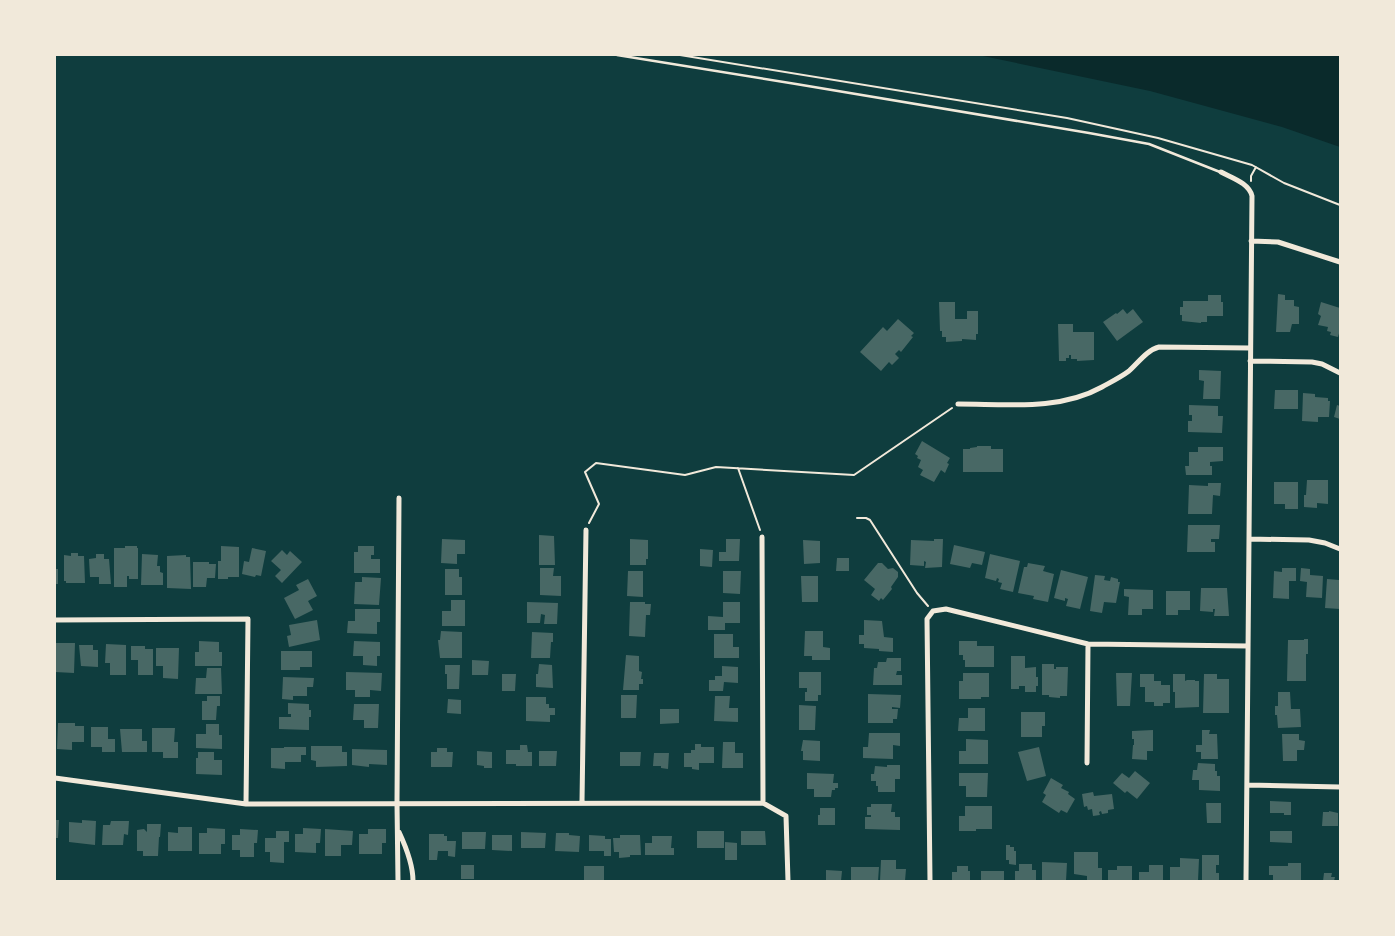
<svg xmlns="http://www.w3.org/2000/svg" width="1395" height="936" font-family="'Nunito Sans',sans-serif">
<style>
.water{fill:#0a2a2b}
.building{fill:#486865}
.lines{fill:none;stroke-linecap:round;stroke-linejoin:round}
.path{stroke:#f1e9da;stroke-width:2}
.service{stroke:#f1e9da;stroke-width:2.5}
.minor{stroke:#f1e9da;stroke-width:5}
</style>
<rect width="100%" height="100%" fill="#0f3d3e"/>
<path class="water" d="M978,55H1340V147L1282,127L1150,91Z"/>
<path class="building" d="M1278,294L1285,295V300H1294V306L1299,307V324H1292L1290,332H1276Z
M1208,295H1221V302H1223V316H1207V322H1201V323L1182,321V315H1180V307H1183V301H1208Z
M939,302H955V319H967V311H978V334H976V340L962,339V341L946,342V337H942V331H940Z
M1321,302L1340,308V330L1338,337L1330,335L1331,332L1327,331L1328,327L1318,325L1321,316L1318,314Z
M1123,309L1127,314L1133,309L1143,322L1117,341L1103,322L1116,313L1117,314Z
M898,319L914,333L911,336L913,337L901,352L899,350L895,354L899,358L892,365L889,362L881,371L860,352L883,327L887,331Z
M1058,324H1073V332H1094V360L1077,361V359H1071V355H1069V358H1066V361H1059Z
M1199,370L1221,371L1220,399H1203L1204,381L1199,380Z
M1275,390H1298V409H1274Z
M1303,393L1315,394V397L1328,398V401H1330L1329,417H1318V422L1302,421Z
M1189,405L1218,406V416H1223L1222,433L1188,432V421H1192V415H1189Z
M1337,405L1340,406V419L1334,417Z
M922,441L950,458L947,463L949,464L945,473L941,470L934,482L920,475L923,470L918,467L921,460L917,458L918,456L915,454Z
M977,446H991V449H1003V472H963V449H970V448L977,447Z
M1198,447H1223V461L1210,462V466H1212V475H1186L1185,466H1189V452H1198Z
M1307,480H1328V504L1317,503V508L1304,507V495H1306Z
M1274,482H1298V509H1285V504H1274Z
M1208,483H1221L1220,496L1213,495L1212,514H1188L1189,485L1208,486Z
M1188,525H1220L1219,539H1211V542H1215V552H1187Z
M539,535L554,536L555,565H539Z
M442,539L465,540V554H457V564L441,563Z
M630,539L648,540V559H646V565H630Z
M726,539H740L739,561H719V552H726Z
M934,539H943L942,567L925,568L926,562L924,561V566L910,565L911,540L934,541Z
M803,540L820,541V563L804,564Z
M954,545L985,552L982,565L972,563L970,568L950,564Z
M125,546H137V548H138V579H129V576H127V587H114V548H125Z
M221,546L239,547V577H228V579H218V561H221Z
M358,546H374V555H371V559H380V573H354V552H358Z
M252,548L266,551L261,576L256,575L255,577L242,574L244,561L249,562Z
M700,549L713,550L712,567L700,566Z
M282,550L287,555L290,551L302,562L282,583L275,576L281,570L271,561Z
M71,553H78V556H84L85,583H66V581H64V555L71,556Z
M96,554H104V559H109L111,584H99V577H90L89,559L96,558Z
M142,554L158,555L157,566H160V572L163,573V585H141Z
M990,554L1020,561L1013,592L1000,589L1002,583L998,582L999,579L997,578L996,581L985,578Z
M186,555V557H190L191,589L167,588V556Z
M837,558H849V571H836Z
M193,562H209V564H216L215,578H207L206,587H193Z
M878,563H882L888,569L893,568L898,572V577L891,587L892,589L883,600L881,598L879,601L871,595L875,589L864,580Z
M1028,563L1045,566L1043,571L1054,574L1048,602L1033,599L1034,596L1018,593L1024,567H1027Z
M540,568H554L553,576H561V596L540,595Z
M1282,568H1296V581H1289V599L1273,598L1274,571L1282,572Z
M1301,568L1310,569V575L1323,576L1322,598L1306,597L1307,582L1300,581Z
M55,569H58V584H55Z
M445,569H459V577H462V595H445Z
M1061,570L1088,577L1080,609L1066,606L1068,599L1065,598V601L1054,598Z
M628,571H643V597L627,596Z
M723,571H741L740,594L723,593Z
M1095,575L1105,576L1104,580L1110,581L1111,577L1118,579V582H1120L1116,603L1104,602L1102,613L1090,611Z
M801,576H818V602H802Z
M362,577L381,578L379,605L354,604L355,582H362Z
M308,579L317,596L308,601L313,610L295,619L284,598L299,590L296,585Z
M1327,579L1339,580L1340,609L1325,608Z
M1201,588H1227L1229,616H1214L1215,609H1213V612L1200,611Z
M1124,589L1153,590V609H1142V615H1128L1129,597L1124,596Z
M1166,591H1190V610H1178V615H1166Z
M451,600H465V626H442V611H451Z
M527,602L558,603L557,624H544L545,615L541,614L540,623H527Z
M630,602H645V604H651L650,615H646L645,637L629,636Z
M723,602H740V623H725V630H708V616L723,617Z
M355,609H380V622H377V634L347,633L348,621H355Z
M317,620L320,640L289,647L287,636L291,635L289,625Z
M864,620L882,621L884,637L893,638V652L879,651V649L864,648V644H859V635H864Z
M441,631L462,632V658H440L438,640H440Z
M805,631H823V647L830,648V660H812V656H804Z
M532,632L553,633V642H551L550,658H531Z
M714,634H733V647H739V658H714Z
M1304,639H1308V654H1306V681H1287L1288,640H1304Z
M199,641L219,642V652H222V666H195V652H199Z
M354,641L380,642V656H377V666L363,665V656H353Z
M959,641H977V646H994V667H965V660H963V655H959Z
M55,643H75L74,673L55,672Z
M106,644L126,645V675H110V663H105Z
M79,645H93V650H98V667L81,666Z
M131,646H145V649H153V675H138V660H131Z
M156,648H179L178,679L163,678V666H156Z
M281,651H312V667H300V670H281Z
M626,655L639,656V671L642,672L641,679H643V684H639V690H623Z
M1011,656H1025V668L1036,667V677H1038V686H1036V692H1025V686H1019V689H1011Z
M887,658H901V671H897L896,675H902V685H873L874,668H877L878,662H886Z
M472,660L489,661L488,675H472Z
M539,664L552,665L553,688L536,687V674H538Z
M1042,664H1054V669H1056V667H1068L1067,696H1060V698L1049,697V695H1042Z
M445,665H460L459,689H447V674H445Z
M722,666L738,667V683L724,682L723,691H709V680H715V676H722Z
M207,668H221L222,694H195L196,678H206Z
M346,672L382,673L381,691L370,690V697H355V690H346Z
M799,672H821V695H818V701H805V692H807V688H799Z
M963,673H989V697H981V699H959V681H963Z
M1116,673H1132L1130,706H1117Z
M502,674H516L515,691H502Z
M1140,674H1154V681H1161V685H1170V703H1163V706H1154V702H1145V687H1140Z
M1173,674H1185V681L1187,680H1195V681H1199V707L1175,708V692H1173Z
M1204,674H1217V679H1229V713H1203Z
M283,677L314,678L313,687H307V696H293V700L282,699Z
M1278,692H1290L1291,709H1300L1301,727L1278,728L1277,715H1275V706H1278Z
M868,694L901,695L900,708L892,707V709H898L897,719H893V723H868Z
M621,695H637L636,718H621Z
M207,696H220V706H217L216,720H202V701H207Z
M715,696H730L729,708H738V722L714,721Z
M526,697H546V704H549V708H555V715H550V722L526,721Z
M448,699L461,700V714L447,713Z
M288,703L309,704V710H311V717H309V730L279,729V717H291V714H288Z
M354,704H379L378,728H364V720H353Z
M799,705L816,706L815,730H799Z
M968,708H985V731H958L959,718H968Z
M660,709H679V723L660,724Z
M1021,712H1045V726H1042V737H1021Z
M58,723H75V726H84V742H72V750L57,749Z
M206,724H219V735H222V749L196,748V734H206Z
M91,727H108V739H115V752H102V747H91Z
M152,728H175L174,742H178V758H163V752H152Z
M120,729H142V741H147V752H122Z
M1153,730V751H1147V760L1132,759L1133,745H1134V739H1132V731Z
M1202,730H1210L1209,734H1217L1218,759H1201V752H1196V745H1202Z
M869,733H900V746L893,745V759L863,758V747H868Z
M1282,734H1299V740L1305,741L1304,750H1297V761H1283Z
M966,739L988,740V764H959V751H966Z
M803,740L820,741V761L803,760V751H801Z
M723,742H735V753H743V768H722Z
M695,744H701V747H714V763H699V770L692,769V767H684V753H691V750H695Z
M520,745H527L528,752H532V766H516V764H506V750H520Z
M311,746H342V752H347V766L316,767V761L311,760Z
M284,747H306V755H301V762H285V769L271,768V748H284Z
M1039,747L1046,776L1027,781L1018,752Z
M437,748H447V752H453L452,767H431V752H437Z
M352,749L387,750V765L369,764V767L352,765Z
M477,751L492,752V768H484V766L477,765Z
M539,751H557L556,766H539Z
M198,752H214V760H222V775L196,774V758H198Z
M620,752H641L640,766H620Z
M654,753H669L668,769L661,768V766H653Z
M1198,763L1215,764V771H1217V776H1220V791L1199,790V780H1192L1193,770H1197Z
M887,765H900V779H895V792H878V786H876V781H871V774H874L875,766L887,767Z
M1135,771L1150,783L1137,799L1127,791L1125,793L1113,783L1122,773L1129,778Z
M807,773L834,774L833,783H838V788H835V790H832L831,797H814V789H807Z
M959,773H988L987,797H966V786H959Z
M1051,778L1063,785L1061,788L1069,792L1068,794L1075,799L1067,813L1061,810L1059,813L1042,802L1046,795L1043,793Z
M1093,792L1094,796L1112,794L1114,809L1108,810V813L1102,814L1101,811L1099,812L1100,815L1093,816L1092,809L1088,810L1087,806L1084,807L1082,794Z
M1270,801L1291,802V815H1284V813H1270Z
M1206,803H1221V823H1207Z
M871,804H892L891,812H895V817H900V830L865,829V817H871V815H867V807H871Z
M965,806H992V829H976V831H959V816H965Z
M820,808H835V825H818V815H820Z
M1329,811L1338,813V826H1322L1323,812H1329Z
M55,820H59L58,838H55Z
M82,820L96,821L95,845L69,842V822L82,823Z
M111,821H129L128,835L124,834L123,845H102L103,825H110Z
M147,824H161L160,837H159L158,856H143V851H137V830L144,829L147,832Z
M178,827H192V851H168V832L178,833Z
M207,828L225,829V844H221V854H199V833H207Z
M303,828L321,829L320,843H316V853L295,852V834H303Z
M240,829L258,830L257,843H254V857H240V850H232V835H240Z
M325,829L353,831L352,845H341V856H325Z
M368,829H386V843H382V854H359V834H368Z
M276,831H289V842H284V863L270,862V852H265V838H276Z
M697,831H724V848H697Z
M741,831H765L766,845H741Z
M1270,831H1292V843L1270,842Z
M462,832H486L485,849H462Z
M521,832L546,833L545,848H521Z
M556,833H569V835L580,836L579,852L555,851Z
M429,834H444V836H447V841H456L455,857L448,856V851H438L437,860H429Z
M492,835H512V851L492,850Z
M589,835L605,836V839H611V856H604V851H589Z
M620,835H640L641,855H630V857L619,858V852H614L613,838H620Z
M652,836H672L671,848H674V855H645V843H652Z
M725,842L737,843V860H725Z
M1006,845H1010V847H1014V851H1016V865L1009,864V860H1006Z
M1074,852H1098V868H1102V881H1087V876L1074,874Z
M1202,855H1219V865H1216V873H1219V881H1202Z
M1180,858L1199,859L1198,881H1170V867H1180Z
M881,860H896V869H906L905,881H880Z
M1042,862L1067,863L1066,881H1042Z
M1288,863H1301V880H1273V875H1269V866H1288Z
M1019,864H1032V870H1036V881H1015V871H1019Z
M461,865H474V879H461Z
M1149,865H1163V881H1139V872H1149Z
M584,866H604V880H584Z
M957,866H968V871H970V881H952V872H957Z
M1117,866H1132V881H1108V870H1117Z
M851,867H879L878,881H851Z
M826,870L842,871L841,881H826Z
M981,871H1004V881H981Z
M1324,873H1332L1331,877H1335L1334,881H1323Z"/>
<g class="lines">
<path class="path" d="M680,55L1067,118L1158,138L1252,165L1284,183L1340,205
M1251,181V176L1256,167
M738,468L760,530
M857,518H866L870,520L917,593L928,606
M589,523L599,504L585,472L596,463L685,475L716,467L854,475L952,408"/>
<path class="service" d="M617,55L796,84L1089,133L1149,144L1220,172"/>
<path class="minor" d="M1221,172C1232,178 1249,183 1252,196L1246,881
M1251,241L1278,242L1340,262
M1250,361L1312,362L1322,364L1340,373
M958,404C1006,404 1059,411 1102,387C1111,382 1121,377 1129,371C1138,363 1147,350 1159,347L1250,348
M762,537L763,803
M1249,539L1309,540L1325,543L1340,549
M55,620L248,619L246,804
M1087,763L1088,644
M55,778L246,804L763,803L786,816L788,881
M1247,785L1340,787
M582,802L586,530
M399,832C406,847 413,865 413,881
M398,881L397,803L399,498
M930,881L927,619L933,611L946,609L1088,644L1248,646"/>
</g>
<rect width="1395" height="936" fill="none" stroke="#f1e9da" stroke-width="112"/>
</svg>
